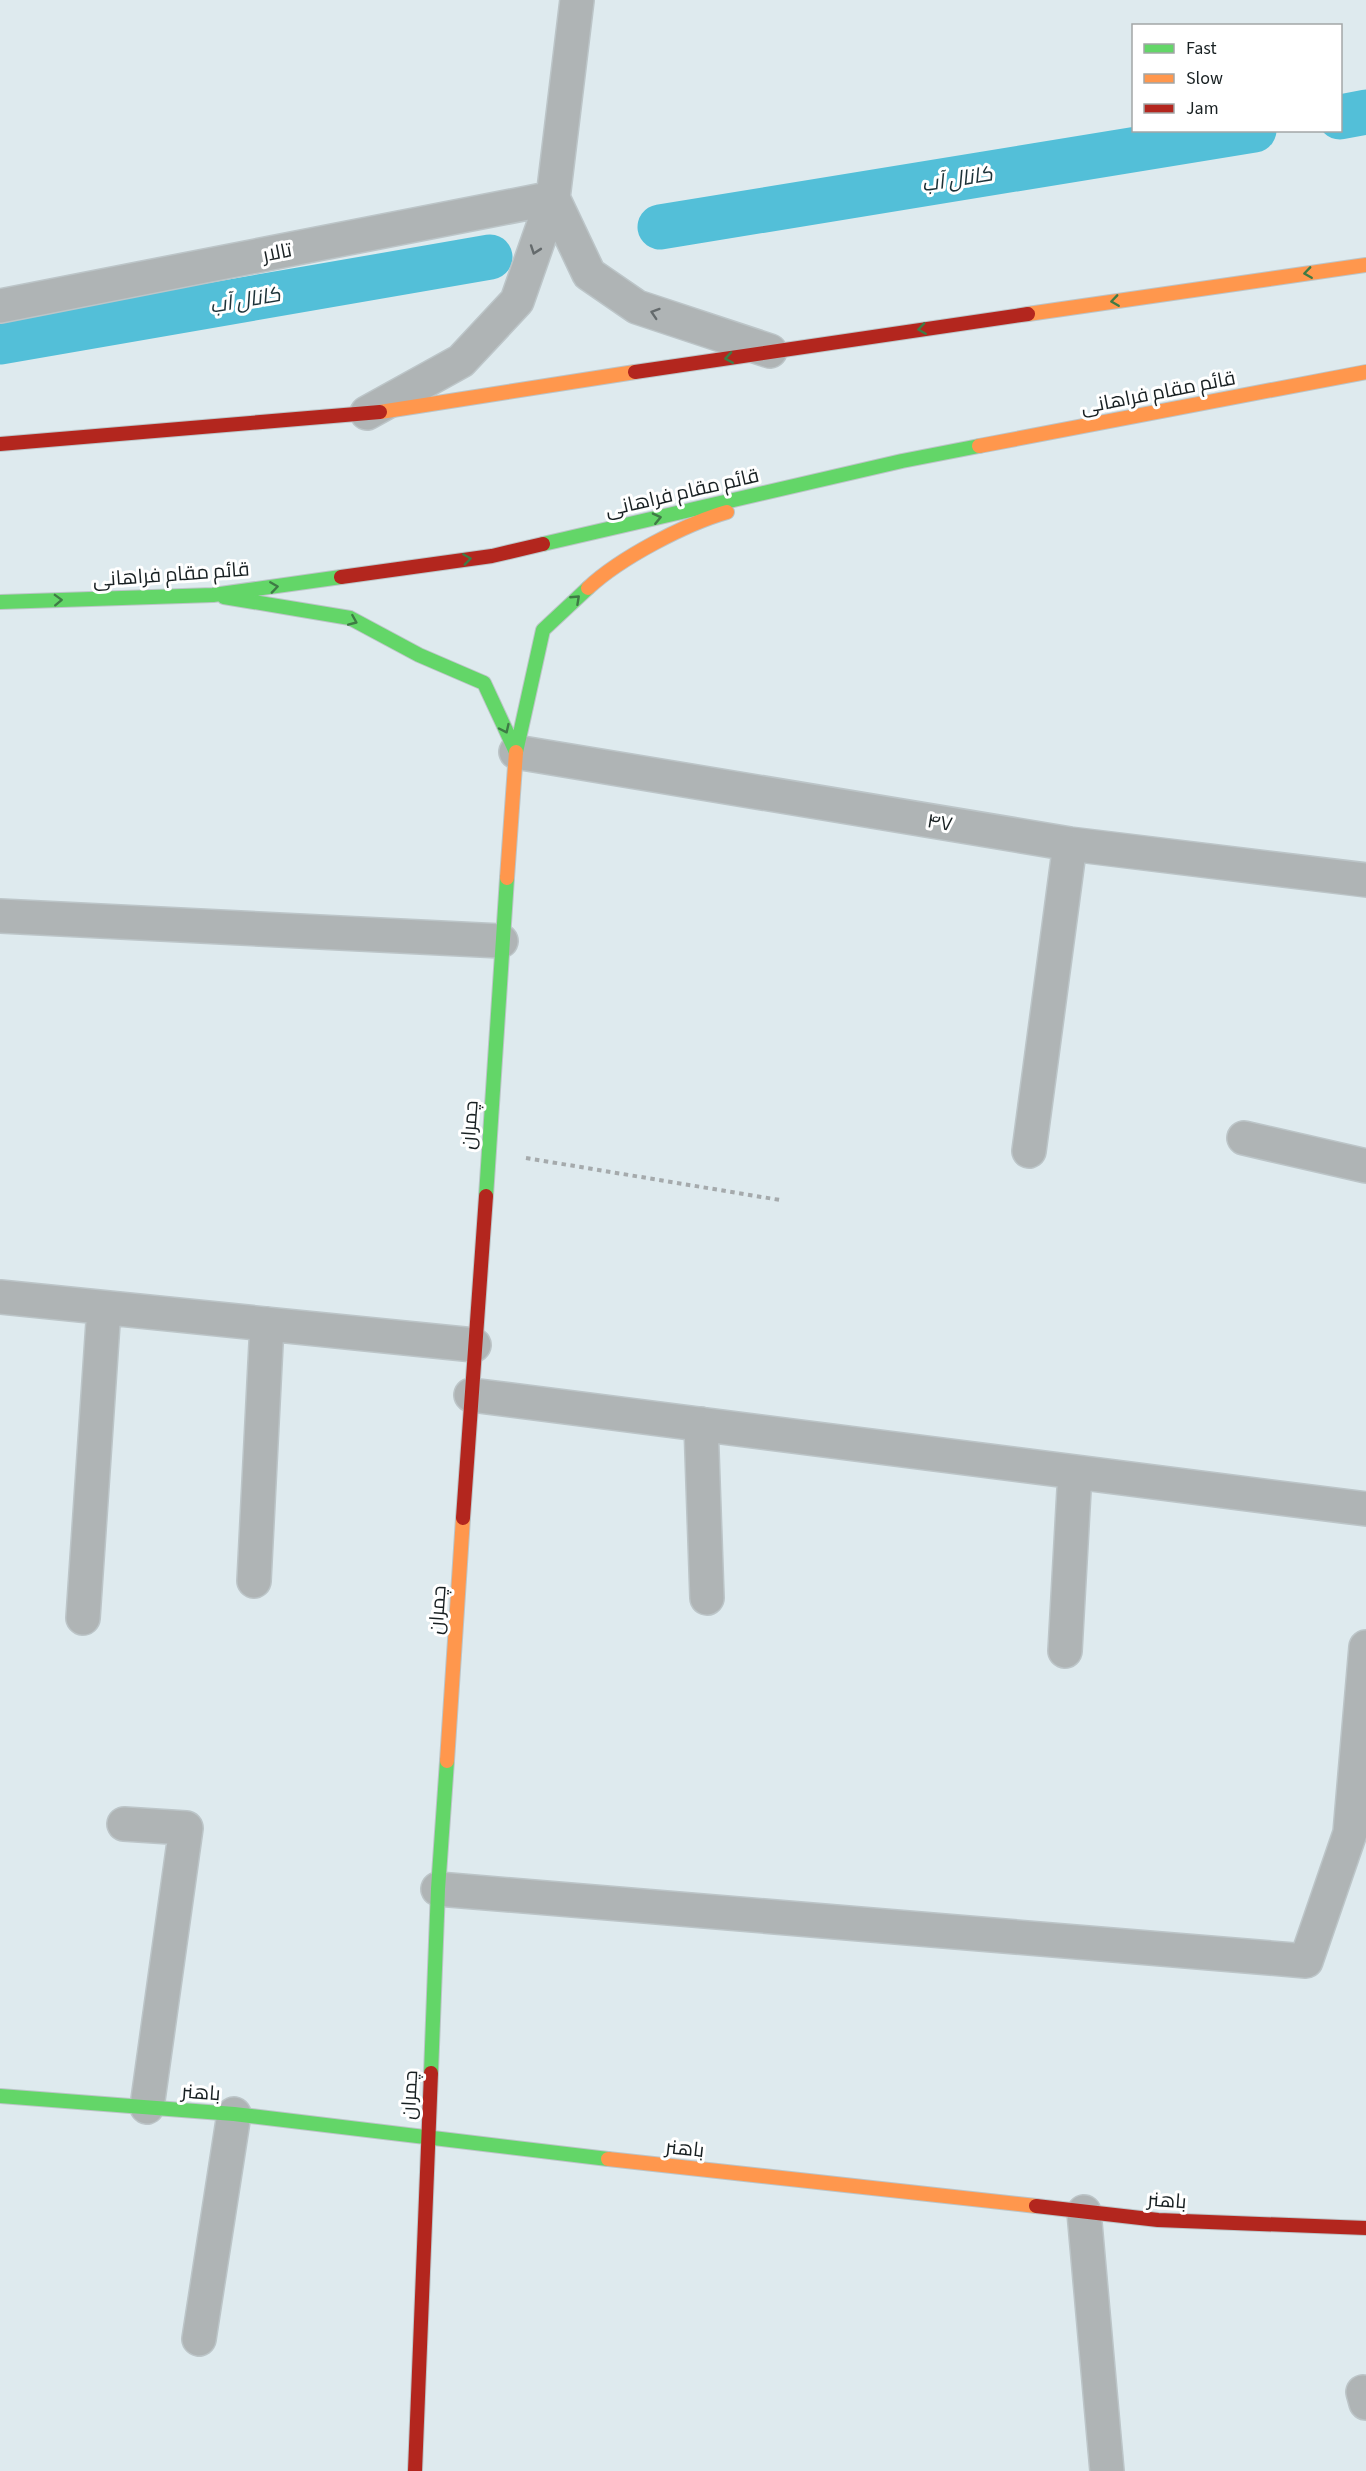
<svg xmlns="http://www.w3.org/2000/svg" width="1366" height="2471" font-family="'Source Sans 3',Cairo,sans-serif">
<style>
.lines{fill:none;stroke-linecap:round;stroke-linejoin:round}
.canal{stroke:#53bfd8;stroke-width:45}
.street-casing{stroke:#bcc5c8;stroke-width:36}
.fast-casing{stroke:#bcc5c8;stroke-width:16}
.slow-casing{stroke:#bcc5c8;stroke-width:16}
.jam-casing{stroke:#bcc5c8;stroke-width:16}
.path{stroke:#a5aaac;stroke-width:4;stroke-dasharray:4.5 4.5;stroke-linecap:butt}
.street{stroke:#afb4b5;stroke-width:33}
.fast{stroke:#63d668;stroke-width:14}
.slow{stroke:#ff974d;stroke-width:14}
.jam{stroke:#b3261e;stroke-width:14}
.oneway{stroke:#646a6c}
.oneway2{stroke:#3e7b45}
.labels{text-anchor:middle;stroke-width:6;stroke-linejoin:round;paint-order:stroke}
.street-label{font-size:20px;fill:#182022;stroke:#fff}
.water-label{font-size:21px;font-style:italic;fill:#1c3238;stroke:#fff}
</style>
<rect width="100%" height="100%" fill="#deeaee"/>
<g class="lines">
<path class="canal" d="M1340,117L1366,112
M660,227L1254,130
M0,342L490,257"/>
<g class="street-casing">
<path id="street" d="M0,306L553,198L577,0
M367,413L461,361L517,301L553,198L589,274L637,307L770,351
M516,752L1070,844L1366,880
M0,916L501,941
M1244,1138L1366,1166
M1029,1151L1070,844
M0,1297L474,1345
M471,1395L1366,1509
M701,1424L707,1598
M254,1581L267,1324
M83,1618L104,1308
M1065,1651L1075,1472
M124,1824L186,1828L147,2107
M438,1889L1306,1961L1350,1833L1366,1647
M1084,2212L1107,2471
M199,2339L234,2114
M1363,2392L1366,2403"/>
</g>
<g class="fast-casing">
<path id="fast" d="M543,544L902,461L979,446
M224,597L350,618L419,655L484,683L516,752L543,630L588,588
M0,602L213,595L341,577
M486,1196L507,878
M431,2073L438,1889L447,1761
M0,2096L234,2114L608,2159"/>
</g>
<g class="slow-casing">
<path id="slow" d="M1028,314L1366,265
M380,412L635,372
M979,446L1366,372
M588,588C620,558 685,524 727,512
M507,878L516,752
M447,1761L463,1518
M608,2159L1036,2206"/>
</g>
<g class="jam-casing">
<path id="jam" d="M635,372L1028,314
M0,444L380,412
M341,577L492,556L543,544
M463,1518L486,1196
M1036,2206L1158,2220L1366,2228
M415,2471L431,2073"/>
</g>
<path class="path" d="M526,1158L780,1200"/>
<use href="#street" class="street"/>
<use href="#fast" class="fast"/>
<use href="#slow" class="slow"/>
<use href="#jam" class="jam"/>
</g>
<defs><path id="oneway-chevron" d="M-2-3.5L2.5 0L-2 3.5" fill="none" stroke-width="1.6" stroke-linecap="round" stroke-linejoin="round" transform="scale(1.5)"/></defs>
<g class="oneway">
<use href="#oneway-chevron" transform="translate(535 250) rotate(109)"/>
<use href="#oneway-chevron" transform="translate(655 313) rotate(-162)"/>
</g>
<g class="oneway2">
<use href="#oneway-chevron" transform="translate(1308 273) rotate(172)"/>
<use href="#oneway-chevron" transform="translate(1115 301) rotate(172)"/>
<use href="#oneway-chevron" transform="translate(922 329) rotate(172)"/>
<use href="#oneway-chevron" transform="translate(729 358) rotate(171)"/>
<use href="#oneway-chevron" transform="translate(657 518) rotate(-13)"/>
<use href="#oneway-chevron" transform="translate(467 559) rotate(-8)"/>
<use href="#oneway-chevron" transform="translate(274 587) rotate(-8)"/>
<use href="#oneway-chevron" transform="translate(576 599) rotate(-43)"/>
<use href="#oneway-chevron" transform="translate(58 600) rotate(-2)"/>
<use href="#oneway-chevron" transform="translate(353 621) rotate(23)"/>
<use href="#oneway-chevron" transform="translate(505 729) rotate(65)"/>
</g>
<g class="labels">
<g class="street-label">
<text transform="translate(277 252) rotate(-11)" y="7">تالار</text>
<text transform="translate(1158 392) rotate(-11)" y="7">قائم مقام فراهانی</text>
<text transform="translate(682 492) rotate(-13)" y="7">قائم مقام فراهانی</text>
<text transform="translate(171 574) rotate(-4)" y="7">قائم مقام فراهانی</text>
<text transform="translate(940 822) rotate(9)" y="7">۴۷</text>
<text transform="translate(469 1125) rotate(-86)" y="7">چمران</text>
<text transform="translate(437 1610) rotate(-86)" y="7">چمران</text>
<text transform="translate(201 2092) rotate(4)" y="7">باهنر</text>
<text transform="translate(409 2095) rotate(-87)" y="7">چمران</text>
<text transform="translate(685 2148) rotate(6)" y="7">باهنر</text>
<text transform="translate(1167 2200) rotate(4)" y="7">باهنر</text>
</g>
<g class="water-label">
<text transform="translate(957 179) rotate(-9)" y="7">کانال آب</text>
<text transform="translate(245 300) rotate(-10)" y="7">کانال آب</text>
</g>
</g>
<rect x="1132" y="24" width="210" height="108" fill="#ffffff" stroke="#a3a6a7" stroke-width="1.5"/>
<rect x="1144" y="44" width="30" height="9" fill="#63d668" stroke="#a3a6a7" stroke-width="1.5"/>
<text x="1186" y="54" font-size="18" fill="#182022">Fast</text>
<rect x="1144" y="74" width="30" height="9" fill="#ff974d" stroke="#a3a6a7" stroke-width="1.5"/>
<text x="1186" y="84" font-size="18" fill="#182022">Slow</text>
<rect x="1144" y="104" width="30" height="9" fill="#b3261e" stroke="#a3a6a7" stroke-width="1.5"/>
<text x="1186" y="114" font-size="18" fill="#182022">Jam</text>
</svg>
